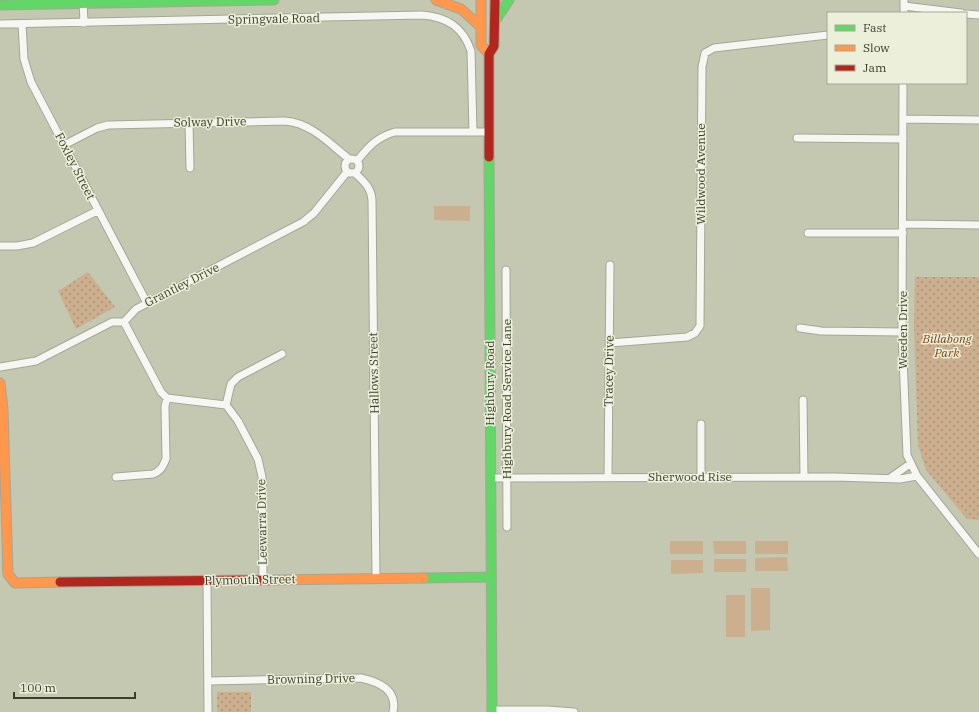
<svg xmlns="http://www.w3.org/2000/svg" width="979" height="712" font-family="'IBM Plex Serif',serif">
<style>
.grass{fill:#ccaf8f}
.park{fill:url(#park-dots)}
.lines{fill:none;stroke-linecap:round;stroke-linejoin:round}
.street-casing{stroke:#a4a795;stroke-width:9}
.fast-casing{stroke:#a4a795;stroke-width:11}
.slow-casing{stroke:#a4a795;stroke-width:11}
.jam-casing{stroke:#a4a795;stroke-width:11}
.street{stroke:#f6f7f3;stroke-width:7}
.fast{stroke:#63d668;stroke-width:9}
.slow{stroke:#ff974d;stroke-width:9}
.jam{stroke:#b3261e;stroke-width:9}
.labels{text-anchor:middle;stroke-width:3;stroke-linejoin:round;paint-order:stroke}
.street-label{font-size:12px;fill:#3b3e2d;stroke:#ecf0db}
.park-label{font-size:12px;font-style:italic;fill:#7e420d;stroke:#ecf0db}
</style>
<defs>
<pattern id="park-dots" width="8" height="8" patternUnits="userSpaceOnUse"><rect width="8" height="8" fill="#ccaf8f"/><path d="M2 2h.1M6 6h.1" fill="none" stroke="#a79075" stroke-width="1.8" stroke-linecap="round"/></pattern>
</defs>
<rect width="100%" height="100%" fill="#c4c8b1"/>
<path class="grass" d="M434,206H470V221L434,220Z
M670,541H703V554H670Z
M713,541H746V554H714Z
M755,541H788V554H755Z
M787,557L788,571H755V558Z
M714,559H746V572H714Z
M671,560H703V573L671,574Z
M751,588H770V630L751,631Z
M726,595H745V637H726Z"/>
<path class="park" d="M88,272L115,307L76,329L58,291Z
M915,277H979V520L967,519L926,470L918,445L914,327Z
M217,692H251V712H217Z"/>
<g class="lines">
<g class="street-casing">
<path id="street" d="M83,1L84,23
M904,6L961,13
M904,13V0
M966,14L979,15
M0,24L422,15C447,17 463,27 471,51L473,132
M22,24L24,59L31,82L147,303
M903,83L902,332L907,455L917,476L979,554
M903,119L979,120
M189,122L190,168
M797,138L903,139
M64,145L97,128L108,125L285,121C311,123 329,143 349,159
M345 166a7 7 0 1 1 14 0a7 7 0 1 1-14 0Z
M357,161C368,147 377,137 395,132H489
M355,173C364,182 371,187 372,200L376,579
M903,224L979,225
M808,233H903
M0,246H17L33,243L97,211
M506,270L507,527
M124,322L161,392L167,398L226,405L238,421L258,459L262,477L263,579
M800,328L821,331L902,332
M610,343L687,337L695,333L700,326L702,67L705,53L714,48L828,35
M0,367L36,361L112,322H124L136,309L303,222L314,213L347,172
M803,400L804,477
M226,405L231,384L238,377L282,354
M116,477L153,474C161,471 163,466 166,459L165,406L167,398
M608,477L610,265
M701,477V424
M491,478L835,477L900,479L917,476
M890,478L910,464
M207,581L208,712
M208,681L361,678C379,682 398,690 393,712
M492,710H547L574,712"/>
</g>
<g class="fast-casing">
<path id="fast" d="M0,5L274,0
M495,21L509,0
M489,157L492,712
M424,578L491,577"/>
</g>
<g class="slow-casing">
<path id="slow" d="M436,0L461,9L481,27
M481,0V45L489,54
M0,383L3,409L8,574L15,583L60,582
M269,580L424,578"/>
</g>
<g class="jam-casing">
<path id="jam" d="M489,157V54L494,46L495,0
M60,582L269,580"/>
</g>
<use href="#street" class="street"/>
<use href="#fast" class="fast"/>
<use href="#slow" class="slow"/>
<use href="#jam" class="jam"/>
</g>
<g class="labels">
<g class="street-label">
<text transform="translate(274 19) rotate(-1)" y="4">Springvale Road</text>
<text transform="translate(210 122) rotate(-1)" y="4">Solway Drive</text>
<text transform="translate(75 166) rotate(63)" y="4">Foxley Street</text>
<text transform="translate(701 174) rotate(-90)" y="4">Wildwood Avenue</text>
<text transform="translate(182 285) rotate(-27)" y="4">Grantley Drive</text>
<text transform="translate(903 330) rotate(-90)" y="4">Weeden Drive</text>
<text transform="translate(609 371) rotate(-89)" y="4">Tracey Drive</text>
<text transform="translate(374 373) rotate(-91)" y="4">Hallows Street</text>
<text transform="translate(490 383) rotate(-90)" y="4">Highbury Road</text>
<text transform="translate(507 399) rotate(-90)" y="4">Highbury Road Service Lane</text>
<text x="690" y="481">Sherwood Rise</text>
<text transform="translate(262 522) rotate(-91)" y="4">Leewarra Drive</text>
<text transform="translate(250 580) rotate(-1)" y="4">Plymouth Street</text>
<text transform="translate(311 679) rotate(-1)" y="4">Browning Drive</text>
</g>
<g class="park-label">
<text x="947" y="343">Billabong<tspan x="947" dy="14">Park</tspan></text>
</g>
</g>
<rect x="827" y="12" width="140" height="72" fill="#ecf0db" stroke="#a5a995"/>
<rect x="835" y="25" width="20" height="6" fill="#63d668" stroke="#a5a995"/>
<text x="863" y="32" font-size="12" fill="#3b3e2d">Fast</text>
<rect x="835" y="45" width="20" height="6" fill="#ff974d" stroke="#a5a995"/>
<text x="863" y="52" font-size="12" fill="#3b3e2d">Slow</text>
<rect x="835" y="65" width="20" height="6" fill="#b3261e" stroke="#a5a995"/>
<text x="863" y="72" font-size="12" fill="#3b3e2d">Jam</text>
<path d="M14 692v6h121v-6" fill="none" stroke="#3b3e2d" stroke-width="2"/>
<text x="20" y="692" font-size="12" fill="#3b3e2d" stroke="#ecf0db" stroke-width="3" paint-order="stroke">100 m</text>
</svg>
